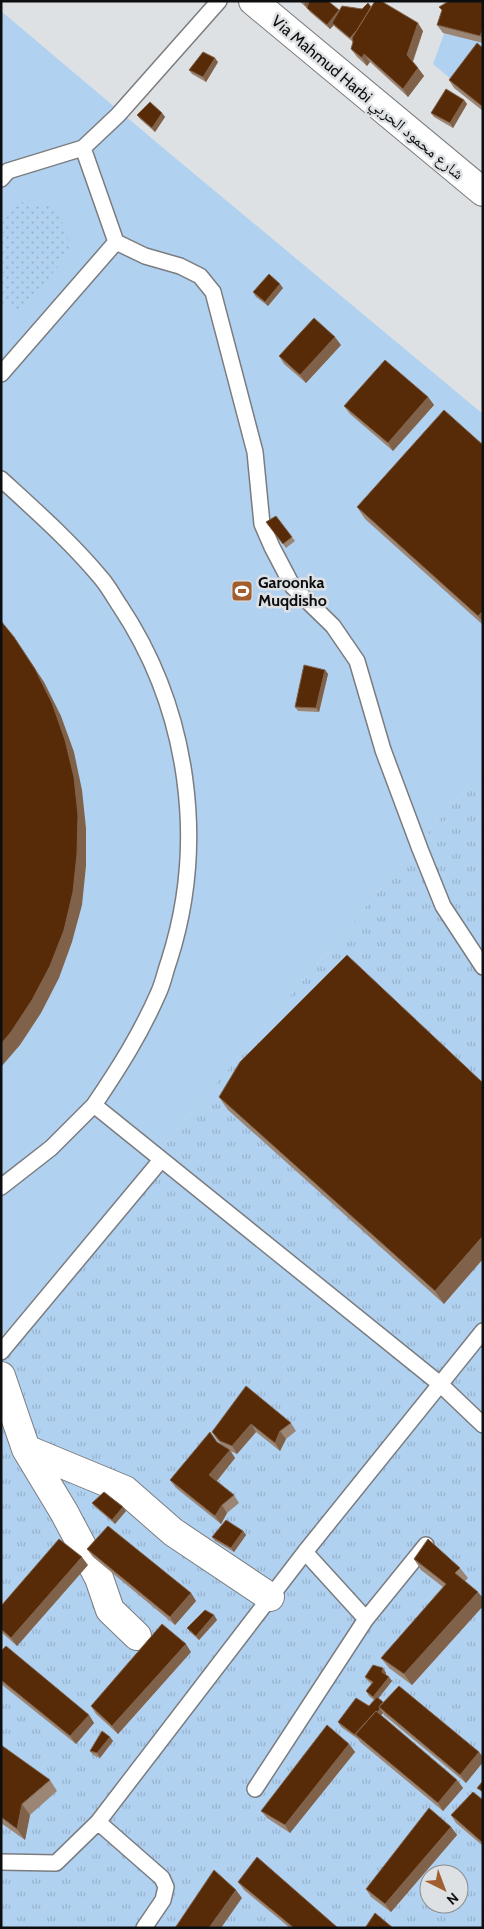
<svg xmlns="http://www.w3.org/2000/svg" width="484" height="1929" font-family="Cabin,'Noto Naskh Arabic',sans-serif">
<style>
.grass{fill:url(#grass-tufts);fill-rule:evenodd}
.park{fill:#b1d1f1}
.garden{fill:url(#garden-dots)}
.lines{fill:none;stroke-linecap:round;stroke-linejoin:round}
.lane-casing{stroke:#7a7c7f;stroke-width:18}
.street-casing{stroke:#7a7c7f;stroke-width:30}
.secondary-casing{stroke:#7a7c7f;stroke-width:30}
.lane{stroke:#fff;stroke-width:15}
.street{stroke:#fff;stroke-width:28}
.secondary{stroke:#fff;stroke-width:28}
.wall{fill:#9b8676}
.shaded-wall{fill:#80624a}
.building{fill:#582b08;stroke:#80624a}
.labels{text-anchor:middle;stroke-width:5;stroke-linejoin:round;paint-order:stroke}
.street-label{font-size:16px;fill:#0d0e0f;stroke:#dee1e3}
.poi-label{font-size:16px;font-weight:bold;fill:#0d0e0f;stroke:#dee1e3;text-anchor:start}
</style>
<defs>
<pattern id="grass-tufts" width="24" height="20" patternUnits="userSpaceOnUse" patternTransform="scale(1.25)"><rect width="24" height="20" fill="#b1d1f1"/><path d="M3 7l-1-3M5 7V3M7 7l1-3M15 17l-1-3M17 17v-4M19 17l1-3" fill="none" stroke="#97b2cd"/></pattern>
<pattern id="garden-dots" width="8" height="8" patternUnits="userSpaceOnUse" patternTransform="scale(1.25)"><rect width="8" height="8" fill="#b1d1f1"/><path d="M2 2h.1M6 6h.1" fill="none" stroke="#97b2cd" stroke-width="1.8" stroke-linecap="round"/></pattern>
</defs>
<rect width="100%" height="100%" fill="#dee1e3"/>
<path class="grass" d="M483,768V1928H1V1337ZM429,1874H459V1904H429Z"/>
<path class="park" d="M456,1H483V106L433,64Z
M1,11L168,152L483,414V768L1,1337Z"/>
<path class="garden" d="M22,202L31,207L40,204L52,207L61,216L65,235L74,247L23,309L15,310L8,305H1V223L18,204Z"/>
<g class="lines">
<g class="lane-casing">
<path id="lane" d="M1,179L8,171L83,148L118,115L219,1
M116,242L145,256L180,266L200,276L213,292L255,452L262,524L272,547L293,587L333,626L357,661L383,750L420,849L443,906L483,967
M1,374L116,242L83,148
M1,479C36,511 71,542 101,578C108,586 114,597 120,606C189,710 207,843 169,961C165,972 163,984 158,994C140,1035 119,1068 94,1105L440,1384L483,1425
M1,1187L51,1148L94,1105
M1,1352L161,1160
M305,1552L366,1619
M255,1789L366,1619L426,1545
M98,1822L162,1878L166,1887L163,1900L144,1928
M1,1862L56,1863L98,1822L305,1552L483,1331"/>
</g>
<g class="street-casing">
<path id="street" d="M1,1376L26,1449L64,1512L99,1578L110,1610L137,1636
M26,1449L125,1490L173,1532L270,1597"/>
</g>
<g class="secondary-casing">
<path id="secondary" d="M253,1L483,192"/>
</g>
<use href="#lane" class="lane"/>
<use href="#street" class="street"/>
<use href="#secondary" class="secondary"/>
</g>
<path class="wall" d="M299,1H328L340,11L362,9L371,7L423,31L413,62L424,76L408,97L370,62L367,66L357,57L351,49L353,42L335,27L334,25L330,29L310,12L307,8Z
M483,1V43L443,33L437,25Z
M483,48V111L454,88L449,80Z
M218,62L206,82L192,74L189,70Z
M464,100L467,104L453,128L434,117L431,113Z
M162,113L165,117L155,132L140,119L137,115Z
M283,288L268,306L256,297L253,292Z
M341,345L306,383L284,364L279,356Z
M428,397L434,405L393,451L350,414L344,406Z
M483,445V625L365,519L357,507Z
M276,516L295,541L286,548L266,522Z
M325,670L328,674L319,712L298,711L295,707Z
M483,1083L444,1304L228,1110L219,1097Z
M246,1386L291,1423L296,1431L286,1439L280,1451L256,1432L237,1454L230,1451L235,1458L217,1481L234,1495L239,1503L227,1513L221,1524L176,1488L170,1480L217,1442L223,1446L217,1440L212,1432Z
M92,1503L126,1511L115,1524L95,1507Z
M243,1531L246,1535L234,1552L215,1541L212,1537Z
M87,1549L191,1593L196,1601L175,1625L93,1557Z
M414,1559L460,1568L468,1578L465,1581L483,1598V1606L412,1685L389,1668L381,1658L443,1587L421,1570Z
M88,1565L17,1646L1,1632V1606Z
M214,1615L217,1620L199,1640L190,1632L187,1628Z
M1,1651L89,1715L94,1723L76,1744L1,1684Z
M191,1652L118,1734L96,1714L91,1706Z
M383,1668L386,1673V1675L392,1681L378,1699L383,1702L479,1752L483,1757V1762L466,1783L384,1715L383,1713L381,1715L457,1780L463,1788L443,1811L360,1742L358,1739L341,1727L338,1722L369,1706L374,1700L369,1696L366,1691L372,1684L368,1681L365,1677Z
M110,1737L113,1741L100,1758L93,1755L90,1751Z
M349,1744L355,1752L290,1833L267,1818L261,1811Z
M1,1745L50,1780L57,1791L30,1815L25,1840L1,1823Z
M483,1800V1846L456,1823L451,1815Z
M451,1827L457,1835L391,1912L371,1897L366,1889Z
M238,1882L338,1928H290L244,1890Z"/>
<path class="shaded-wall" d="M306,1H310L307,8L304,4Z
M339,10L342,15L332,23L334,25L330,29L327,25Z
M418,23L423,31L412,63L407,55Z
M483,29V39L480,36Z
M364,54L370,62L367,66L362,58Z
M215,58L218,62L206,82L203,77Z
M418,68L424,76L408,97L403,89Z
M464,100L467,104L453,128L450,123Z
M162,113L165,117L155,132L152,128Z
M280,284L283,288L268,306L265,302Z
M335,337L341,345L306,383L300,375Z
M428,397L434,405L393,451L388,443Z
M483,611V622L478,616Z
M14,637L44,682L61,716L74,752L82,790L86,828V866L82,905L72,942L59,978L41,1013L20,1045L1,1067V1044Z
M325,670L328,674L319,712L316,708Z
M483,1236V1259L444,1304L435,1291Z
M251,1424L256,1432L237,1454L232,1446Z
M280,1431L286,1439L280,1451L275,1443Z
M230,1450L235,1458L215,1483L209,1475Z
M222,1505L227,1513L221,1524L215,1516Z
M123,1507L126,1511L115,1524L112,1520Z
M243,1531L246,1535L234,1552L231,1548Z
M82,1557L88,1565L17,1646L11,1638Z
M478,1592L483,1598V1606L412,1685L404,1674Z
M191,1593L196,1601L175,1625L170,1617Z
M214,1615L217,1620L199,1640L196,1636Z
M186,1644L191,1652L118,1734L112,1726Z
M383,1668L386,1673L385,1677L382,1672Z
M389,1677L392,1681L376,1701L373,1697Z
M380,1709L383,1713L360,1739L356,1736Z
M89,1715L94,1723L76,1744L70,1736Z
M110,1737L113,1741L100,1758L97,1753Z
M349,1744L355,1752L290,1833L285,1825Z
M479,1752L483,1757V1762L466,1783L460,1775Z
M457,1780L463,1788L443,1811L438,1803Z
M22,1804L30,1815L25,1840L17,1829Z
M451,1827L457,1835L391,1912L385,1904Z
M236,1890L242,1898L221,1928H209Z"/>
<path class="building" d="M309,1H328L339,10L327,25L307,8Z
M375,1H381L418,23L407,55L418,68L403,89L364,54L362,58L351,49L353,42L352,38Z
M449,1H483V29L480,36L437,25L442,10L439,7Z
M368,3L371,7L357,30L350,38L332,23L342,6L362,9Z
M477,43L483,48V107L449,80Z
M203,52L215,58L203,77L189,70Z
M446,89L464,100L450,123L431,113Z
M150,102L162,113L152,128L137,115Z
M269,274L280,284L265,302L253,292Z
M314,318L335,337L300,375L279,356Z
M385,360L428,397L388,443L344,406Z
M444,410L483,445V611L478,616L357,507Z
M276,516L292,537L283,544L266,522Z
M1,621L14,637L35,669L52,703L65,740L74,777L78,815L77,854L73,892L64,930L50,966L32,1000L11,1032L1,1044Z
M304,665L325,670L316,708L295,707Z
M347,955L483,1083V1236L435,1291L219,1097L240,1062Z
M246,1386L291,1423L280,1431L275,1443L251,1424L232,1446L220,1441L212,1432Z
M210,1432L217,1442L230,1450L209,1475L234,1495L222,1505L215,1516L170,1480Z
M104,1492L123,1507L112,1520L92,1503Z
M226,1520L243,1531L231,1548L212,1537Z
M108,1526L191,1593L170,1617L87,1549Z
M59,1539L82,1557L11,1638L1,1629V1606Z
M428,1539L460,1568L455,1573L478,1592L404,1674L381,1658L446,1584L414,1559Z
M205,1610L214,1615L196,1636L187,1628Z
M162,1624L186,1644L112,1726L91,1706Z
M6,1646L89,1715L70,1736L1,1680V1651Z
M373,1665L383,1668L382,1672L389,1677L373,1697L366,1691L373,1682L365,1677Z
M399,1686L479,1752L460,1775L379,1707Z
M377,1697L383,1702L379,1707L380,1709L377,1712L376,1711L355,1735L338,1722L356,1698L369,1706Z
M376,1711L457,1780L438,1803L355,1734Z
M327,1725L349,1744L285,1825L261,1811Z
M102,1731L110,1737L97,1753L90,1751Z
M1,1745L50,1780L22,1804L17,1829L1,1817Z
M483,1781V1792L477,1788Z
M473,1792L483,1800V1843L451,1815Z
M429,1808L451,1827L385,1904L366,1889Z
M257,1857L338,1928H294L238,1882Z
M214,1870L236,1890L209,1928H175Z
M375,1913L393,1928H365Z"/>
<defs>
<g id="stadium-square" transform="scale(1.125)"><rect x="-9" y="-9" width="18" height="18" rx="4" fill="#a15e2e" stroke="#dee1e3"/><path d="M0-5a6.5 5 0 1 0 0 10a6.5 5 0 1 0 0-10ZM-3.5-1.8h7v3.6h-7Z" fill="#fff"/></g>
</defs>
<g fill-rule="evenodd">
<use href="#stadium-square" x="242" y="591"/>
</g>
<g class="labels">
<g class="street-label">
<text transform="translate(368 97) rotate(40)" y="6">Via Mahmud Harbi شارع محمود الحربي</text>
</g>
<g class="poi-label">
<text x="258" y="588">Garoonka<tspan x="258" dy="18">Muqdisho</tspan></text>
</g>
</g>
<rect width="484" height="1929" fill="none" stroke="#0d0e0f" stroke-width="5"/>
<g transform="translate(444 1889) rotate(138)"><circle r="24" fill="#dee1e3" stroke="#8a8d8e"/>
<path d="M0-4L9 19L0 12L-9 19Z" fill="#a15e2e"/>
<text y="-8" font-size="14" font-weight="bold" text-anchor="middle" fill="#0d0e0f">N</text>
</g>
</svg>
